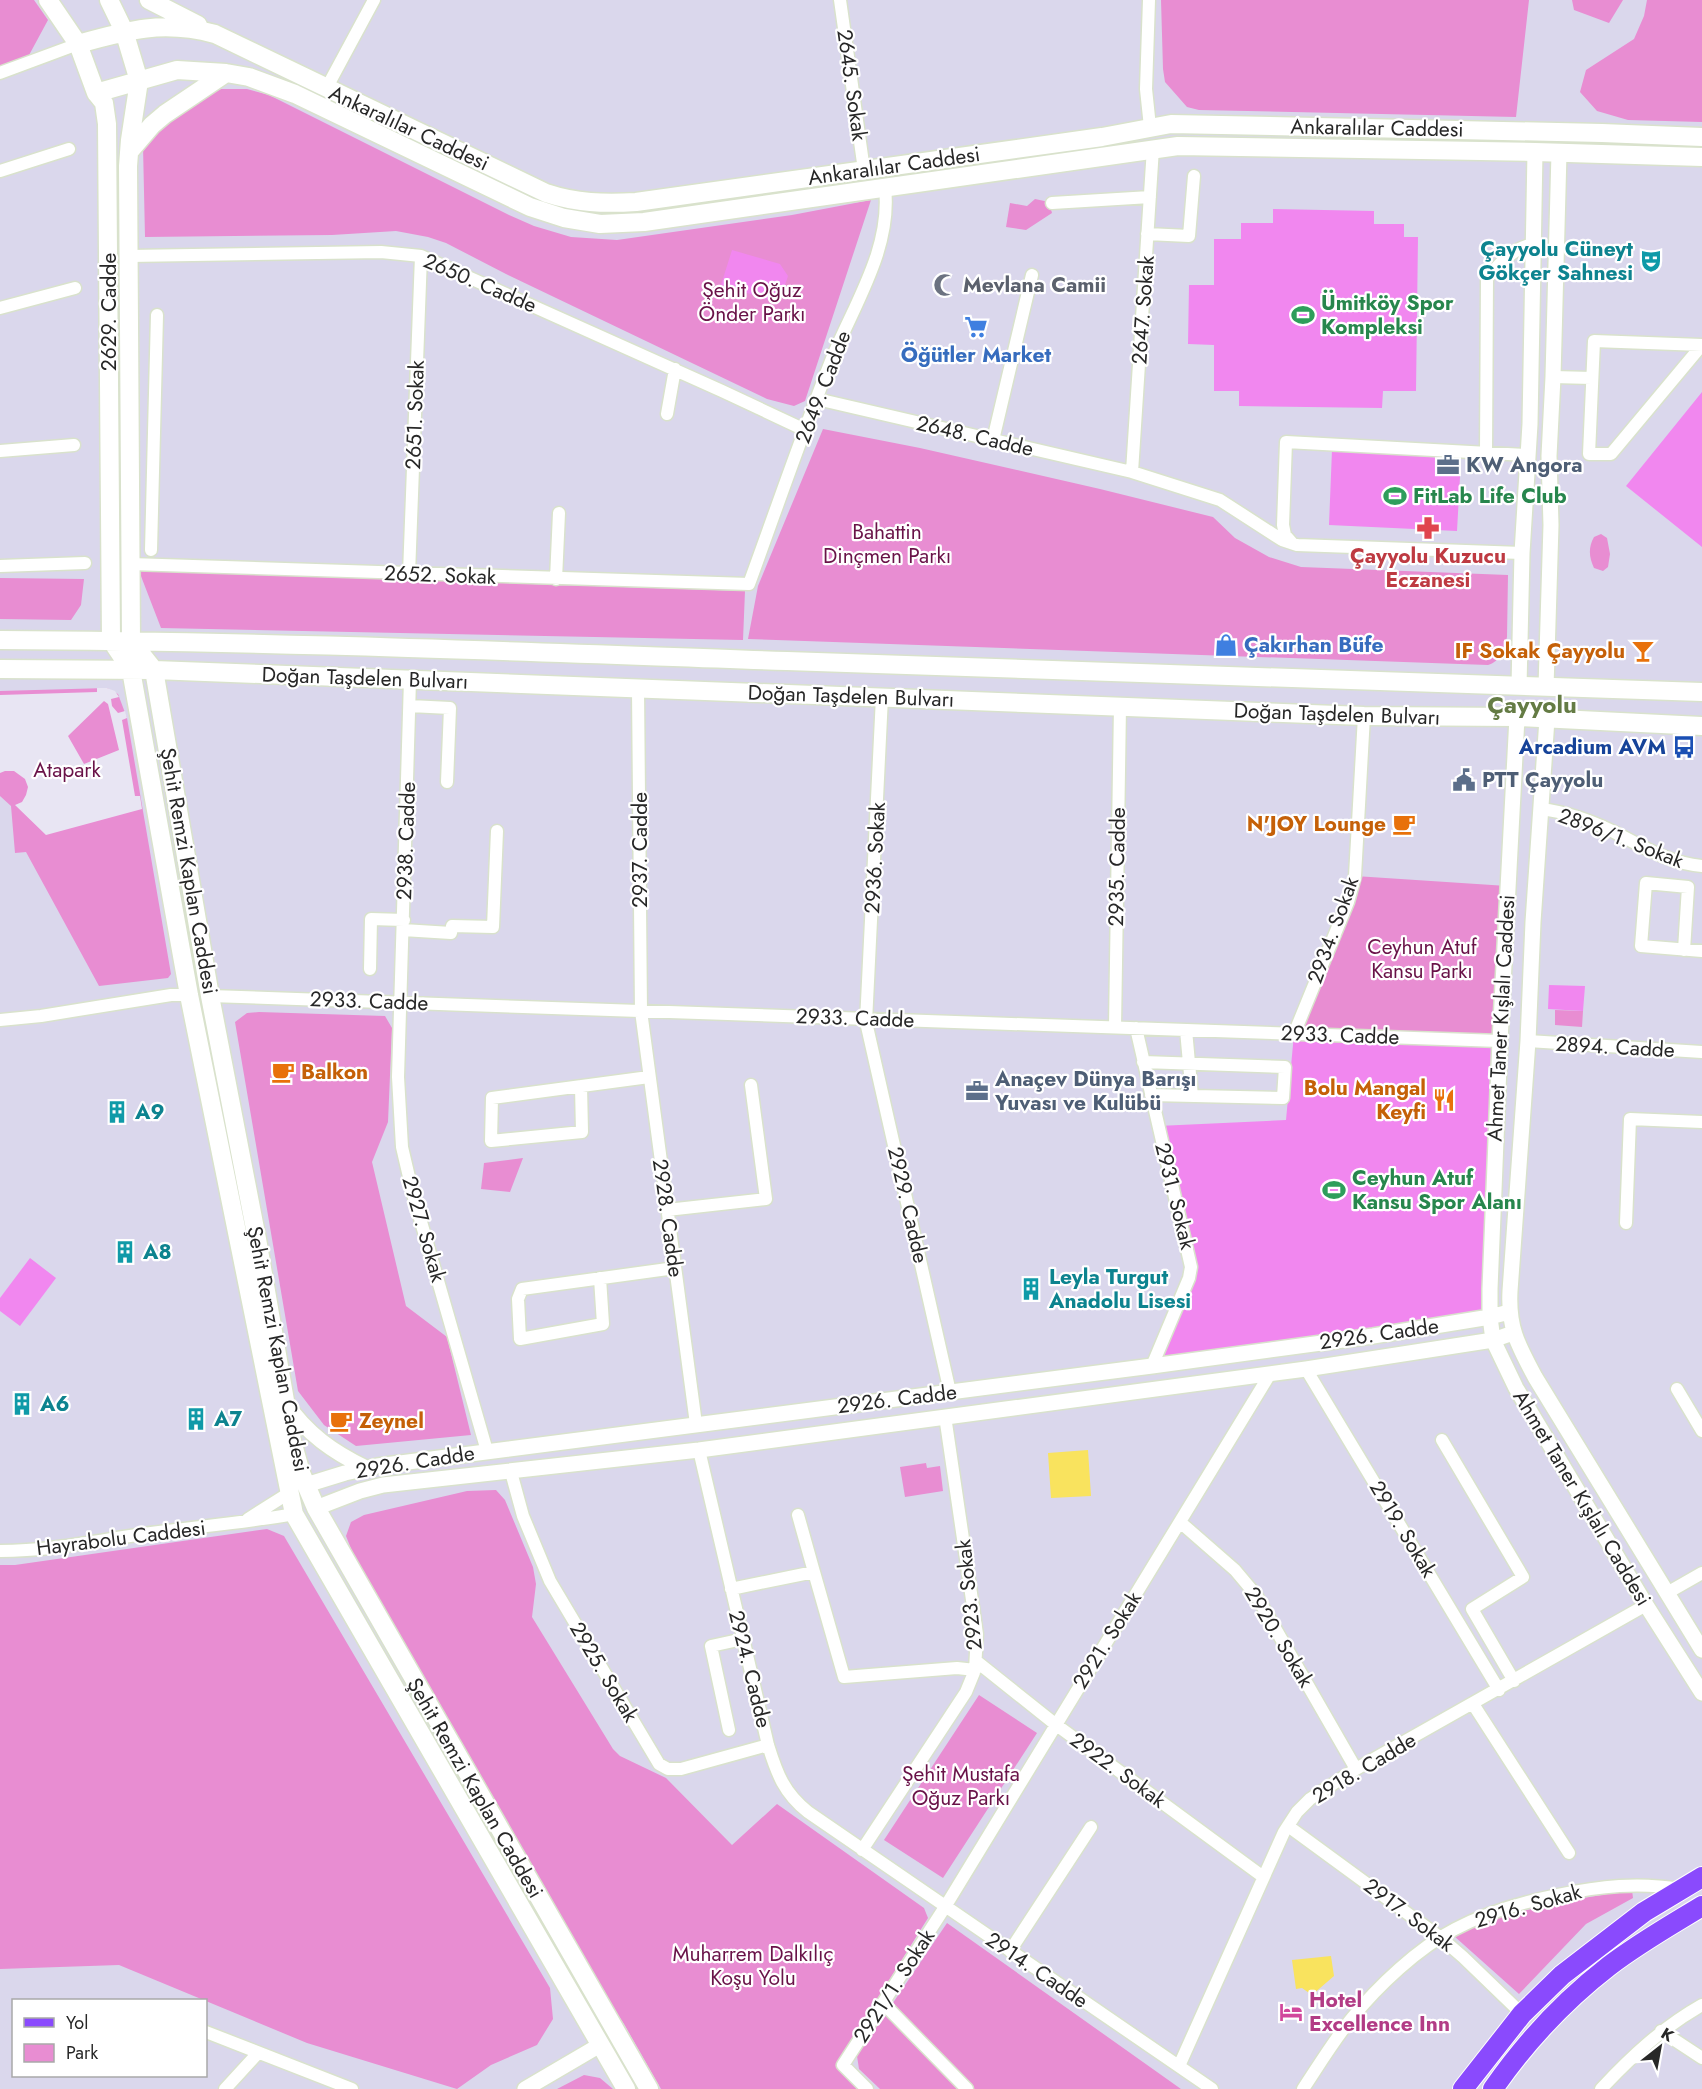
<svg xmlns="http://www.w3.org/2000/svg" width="1702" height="2089" font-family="Jost,sans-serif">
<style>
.green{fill:#e88dd2}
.pitch{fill:#f187ef}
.plaza{fill:#e8e5f3;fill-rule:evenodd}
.water{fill:#f9e35e}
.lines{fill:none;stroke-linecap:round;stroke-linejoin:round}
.minor-casing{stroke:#d9e2cc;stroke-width:15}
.tertiary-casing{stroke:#d9e2cc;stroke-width:18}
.secondary-casing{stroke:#d9e2cc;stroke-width:21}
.primary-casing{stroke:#fff;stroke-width:22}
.minor{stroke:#fff;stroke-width:12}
.tertiary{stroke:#fff;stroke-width:15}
.secondary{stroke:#fff;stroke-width:18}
.primary{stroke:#8a4afd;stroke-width:20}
.labels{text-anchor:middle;stroke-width:4.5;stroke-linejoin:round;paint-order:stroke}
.street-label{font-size:21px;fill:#272727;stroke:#fff}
.culture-label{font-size:21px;font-weight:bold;fill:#0d838f;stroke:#fff;text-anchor:start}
.worship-label{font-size:21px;font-weight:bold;fill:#5b616d;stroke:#fff;text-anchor:start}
.park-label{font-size:21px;fill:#691248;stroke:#fff}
.leisure-label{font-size:21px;font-weight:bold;fill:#27864d;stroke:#fff;text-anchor:start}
.shop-label{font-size:21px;font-weight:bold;fill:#366cbe;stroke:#fff}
.service-label{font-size:21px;font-weight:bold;fill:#4e5e75;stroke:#fff;text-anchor:start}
.health-label{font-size:21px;font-weight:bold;fill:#be3a42;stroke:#fff}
.food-label{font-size:21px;font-weight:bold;fill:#c56008;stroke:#fff;text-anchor:end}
.transit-label{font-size:21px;font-weight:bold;fill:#164399;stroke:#fff;text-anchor:end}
.hotel-label{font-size:21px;font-weight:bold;fill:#b23c85;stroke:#fff;text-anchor:start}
.quarter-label{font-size:24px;font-weight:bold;fill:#647b44;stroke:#fff}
</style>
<rect width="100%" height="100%" fill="#dad7ec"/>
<path class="green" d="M0,0H34L48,20L28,57L0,66Z
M1161,0H1529L1516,117L1199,110L1187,107L1165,82L1163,69Z
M1572,0H1623L1609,23L1574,10Z
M1647,0H1702V122L1628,120L1597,111L1580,92L1586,70L1634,39L1644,16Z
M221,89H247L269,95L509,215L534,226L571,237L617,240L792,215L871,200L805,401L794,406L767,399L506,274L446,243L428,237L396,231L332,235L145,237L143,146C166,122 191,102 221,89Z
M1035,199L1049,202L1052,213L1026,230L1006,227L1010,203L1027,206Z
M823,429L920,448L1100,489L1213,517L1235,538L1269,557L1301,567L1508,575L1507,637C1504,650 1501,661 1488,665L748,639L758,586Z
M1601,534L1607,538L1610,554L1608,567L1603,571L1594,568C1589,557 1588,548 1594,537Z
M139,571L745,591L743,640L161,628Z
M0,578L84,579L81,605L71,620L0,619Z
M107,688L118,694L127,718L171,974L168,978L99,986L26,852L15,853L11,806L0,796V691Z
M1355,876L1507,886L1500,1041L1294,1034Z
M1555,1010L1583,1011L1582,1027L1555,1025Z
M259,1012L385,1016L392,1028L388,1122L372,1162L406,1306L447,1337L471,1435L356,1446L324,1425L298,1391L235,1022L247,1013Z
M523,1158L510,1192L481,1189L484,1163Z
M926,1463L927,1468L940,1466L943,1491L905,1497L900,1467Z
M496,1490L505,1500L533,1567L536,1584L532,1617L613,1749L620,1756L666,1778L732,1845L777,1804L924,1908L928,1918L836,2065L858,2089H661L624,2024L572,1946L356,1561L346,1536L351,1522L364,1515L467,1491Z
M267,1529L284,1536L550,1988L553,2019L537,2045L491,2065L457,2089L307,2043L119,1965L0,1969V1565H15Z
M979,1695L1037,1733L943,1878L884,1840Z
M1632,1890L1633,1898L1586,1924L1519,1994L1454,1936L1490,1919L1565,1901Z
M947,1923L1181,2089H880L859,2069L857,2056Z
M584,2075L600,2078L613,2089H557Z"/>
<path class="pitch" d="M1273,209L1374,211V224H1404V237H1418L1416,391H1383L1382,408L1239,406V391H1214V345L1188,344L1189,285H1214V239H1241V223H1273Z
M732,250L780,264L788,276L779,303L721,285Z
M1702,392V547L1626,486Z
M1332,450L1461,459L1457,531L1329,525Z
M1549,985L1585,986L1583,1011L1548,1009Z
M1294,1034L1500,1041L1490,1317L1152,1366L1189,1278L1158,1126L1286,1120Z
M30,1258L56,1278L20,1326L0,1311V1298Z"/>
<path class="plaza" d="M97,688H107L115,691L119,697L111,699L112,706L118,713L125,711L127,718L122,720L135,796H140L142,809L46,835L15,805L22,802L26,795L28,787L25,779L14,771H5L0,773V695L97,692ZM104,701L108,704L119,750L84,764L68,736Z"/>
<path class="water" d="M1088,1450L1091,1496L1051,1498L1048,1453Z
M1331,1956L1334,1976L1312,1995L1302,1988L1296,1989L1292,1960Z"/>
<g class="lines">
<g class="minor-casing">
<path id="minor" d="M840,0L864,170
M1149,0L1146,89L1150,127
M0,73L78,44
M326,89L374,0
M0,171L69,149
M1052,203L1150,197
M1147,234L1189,236L1194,176
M129,256L381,252L421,256L722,391L805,430
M0,308L75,288
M1594,341L1702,345L1611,454H1589Z
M1553,377L1592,378
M817,399L1132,472L1220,500L1282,540L1297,545L1522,553
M667,414L675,369
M993,440L1032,275
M0,451L74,445
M1486,452L1487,278C1501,262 1513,248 1534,244
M1132,472L1153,148
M1292,543L1285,535L1283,525L1286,442L1528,455
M151,550L157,315
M130,564L749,584C776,510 802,434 831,361C853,306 892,249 885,188
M0,566L85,563
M409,574L421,256
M556,579L559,513
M410,680L398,1077L402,1147L413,1194L487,1451
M638,690L641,1011L696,1424
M882,697L866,1022L950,1392
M410,706L450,708L447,782
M1541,809C1566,812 1589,820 1612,831C1642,846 1668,863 1702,866
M403,930L451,933L452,926L493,927L497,831
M1684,950L1688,887L1646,883L1641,946L1702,951
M370,969L371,919L404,920
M210,996L1500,1041
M0,1020L41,1016L171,995H189
M1115,1027L1120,706
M1136,1028L1191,1267L1189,1278L1152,1366
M1186,1030L1192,1096
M1294,1034L1348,902L1355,876L1364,716
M1528,1041L1702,1052
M1143,1062L1285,1067L1283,1098L1151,1095
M581,1086L582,1132L491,1141L492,1098L649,1077
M667,1210L766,1199L751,1085
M1626,1223L1630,1119L1702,1122
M600,1278L603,1324L520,1339L518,1299L522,1289L675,1268
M1306,1369L1499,1690
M1677,1389L1702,1431
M1442,1440L1523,1577L1472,1609L1514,1681
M699,1450L768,1745C777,1774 784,1793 808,1812L1212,2089
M511,1472L523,1516L550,1581L659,1764L668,1769H681L768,1745
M798,1515L814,1572
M248,1519L289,1493
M1180,1522L1235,1570L1256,1595L1356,1769
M0,1551C48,1551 96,1541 143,1534C193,1527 244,1523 294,1514
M731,1589L814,1572L844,1677L957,1668L975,1670
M1667,1593L1702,1573
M976,1661L1055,1724L1262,1876
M1473,1704L1569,1853
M729,1730L711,1646L743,1639
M1288,1826L1441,1938L1463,1957L1522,2014
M862,1850L966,1692L975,1670L977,1634L945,1416
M1010,1951L1091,1827
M883,2003L967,2089
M1661,2031L1702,2058
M206,2032L352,2089
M1179,2066L1284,1832L1297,1812L1310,1799L1356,1769L1646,1605
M225,2089L258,2053
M867,2089L843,2065L945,1907L1270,1374
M1303,2089C1319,2065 1334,2040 1352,2018C1378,1986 1418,1948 1455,1929C1487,1912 1523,1902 1558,1895C1600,1886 1639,1882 1680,1889
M1601,2089C1632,2056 1663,2027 1702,2005"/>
</g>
<g class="tertiary-casing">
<path id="tertiary" d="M1519,686L1522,553L1530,424L1535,152
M1546,687L1551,525L1549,456L1553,377L1559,153
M1517,717L1500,1041L1490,1289V1317L1493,1340L1516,1388L1646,1605L1702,1693
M1547,719L1533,922L1528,1041L1510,1291C1508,1328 1518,1345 1535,1377L1702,1650
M286,1403C307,1434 333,1452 366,1468
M306,1485L345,1473L377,1466L1152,1366L1373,1336L1490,1317L1509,1312
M316,1508L360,1491L383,1485L699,1450L1306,1369L1493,1340L1513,1333
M525,2089L600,2045"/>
</g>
<g class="secondary-casing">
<path id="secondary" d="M48,0L78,44L96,93L104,103L107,124L111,640
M109,0L124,31L139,81L130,140L128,166L131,641L154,670L210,996L257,1239L292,1441L301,1473L316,1508L649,2089
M149,0L198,25
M78,44C128,30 163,20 215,34L546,193C576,203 604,204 636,202L1102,137L1171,124L1602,133L1702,137
M96,93L177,70L226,73L249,77L295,94L530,207L564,218L600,224L644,222L1178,146L1535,152L1702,157
M129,152L152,125L165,114L226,73
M0,640C262,641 525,652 787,661C1092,672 1397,682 1702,692
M111,640L131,670L189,995L294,1514L626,2089
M0,669L154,670L1364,716L1517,717L1702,726"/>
</g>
<g class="primary-casing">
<path id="primary" d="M1463,2089L1522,2014L1562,1975L1644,1912L1702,1877
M1493,2089C1525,2043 1565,2000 1609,1966C1639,1943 1671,1925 1702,1906"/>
</g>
<use href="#minor" class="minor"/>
<use href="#tertiary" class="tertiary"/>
<use href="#secondary" class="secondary"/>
<use href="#primary" class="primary"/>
</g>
<defs>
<g id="theatre-bare" transform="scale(1.8)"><path d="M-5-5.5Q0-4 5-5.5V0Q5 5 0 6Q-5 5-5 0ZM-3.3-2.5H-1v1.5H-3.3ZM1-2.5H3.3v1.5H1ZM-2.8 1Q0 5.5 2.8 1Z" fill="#0f9aa8" stroke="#fff" stroke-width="2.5" paint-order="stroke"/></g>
<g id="mosque-bare" transform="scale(1.8)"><path d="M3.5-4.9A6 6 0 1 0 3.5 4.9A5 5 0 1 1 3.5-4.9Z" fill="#6b7280" stroke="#fff" stroke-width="2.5" paint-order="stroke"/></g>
<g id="stadium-bare" transform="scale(1.8)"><path d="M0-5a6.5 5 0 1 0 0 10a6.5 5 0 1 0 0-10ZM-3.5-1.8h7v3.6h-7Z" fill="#2e9e5b" stroke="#fff" stroke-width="2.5" paint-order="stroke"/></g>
<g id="supermarket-bare" transform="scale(1.8)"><path d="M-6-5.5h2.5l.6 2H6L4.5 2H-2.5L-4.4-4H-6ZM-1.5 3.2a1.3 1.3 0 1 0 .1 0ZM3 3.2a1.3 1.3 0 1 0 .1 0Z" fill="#3f7fe0" stroke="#fff" stroke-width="2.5" paint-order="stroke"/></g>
<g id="office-bare" transform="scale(1.8)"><path d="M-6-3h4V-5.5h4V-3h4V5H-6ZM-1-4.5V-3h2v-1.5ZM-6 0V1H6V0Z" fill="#5c6f8a" stroke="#fff" stroke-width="2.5" paint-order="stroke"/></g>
<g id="pharmacy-bare" transform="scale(1.8)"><path d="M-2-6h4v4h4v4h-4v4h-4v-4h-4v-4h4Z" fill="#e0444e" stroke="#fff" stroke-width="2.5" paint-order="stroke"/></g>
<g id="shop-bare" transform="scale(1.8)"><path d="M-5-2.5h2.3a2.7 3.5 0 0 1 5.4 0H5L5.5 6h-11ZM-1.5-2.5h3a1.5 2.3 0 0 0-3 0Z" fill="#3f7fe0" stroke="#fff" stroke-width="2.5" paint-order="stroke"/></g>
<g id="bar-bare" transform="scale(1.8)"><path d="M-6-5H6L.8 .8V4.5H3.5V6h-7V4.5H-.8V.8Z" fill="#e8710a" stroke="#fff" stroke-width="2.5" paint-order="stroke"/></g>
<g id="bus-bare" transform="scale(1.8)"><path d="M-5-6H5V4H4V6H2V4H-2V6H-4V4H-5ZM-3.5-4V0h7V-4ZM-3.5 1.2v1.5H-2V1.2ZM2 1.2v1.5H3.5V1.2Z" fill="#1a4fb4" stroke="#fff" stroke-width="2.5" paint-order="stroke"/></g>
<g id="civic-bare" transform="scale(1.8)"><path d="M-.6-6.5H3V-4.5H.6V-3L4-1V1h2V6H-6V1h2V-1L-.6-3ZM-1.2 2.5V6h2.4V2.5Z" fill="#5c6f8a" stroke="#fff" stroke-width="2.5" paint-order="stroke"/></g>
<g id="cafe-bare" transform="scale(1.8)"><path d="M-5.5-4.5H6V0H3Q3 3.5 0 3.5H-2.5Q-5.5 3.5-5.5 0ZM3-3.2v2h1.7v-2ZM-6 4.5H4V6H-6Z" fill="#e8710a" stroke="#fff" stroke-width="2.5" paint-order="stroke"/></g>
<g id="restaurant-bare" transform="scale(1.8)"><path d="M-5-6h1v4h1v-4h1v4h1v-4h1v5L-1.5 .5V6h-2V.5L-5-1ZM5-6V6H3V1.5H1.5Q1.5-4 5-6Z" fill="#e8710a" stroke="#fff" stroke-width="2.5" paint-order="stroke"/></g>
<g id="building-bare" transform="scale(1.8)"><path d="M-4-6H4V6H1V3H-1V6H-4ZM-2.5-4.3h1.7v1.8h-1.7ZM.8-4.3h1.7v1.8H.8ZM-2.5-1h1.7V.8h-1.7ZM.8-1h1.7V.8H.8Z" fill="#0f9aa8" stroke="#fff" stroke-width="2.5" paint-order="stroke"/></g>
<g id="hotel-bare" transform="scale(1.8)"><path d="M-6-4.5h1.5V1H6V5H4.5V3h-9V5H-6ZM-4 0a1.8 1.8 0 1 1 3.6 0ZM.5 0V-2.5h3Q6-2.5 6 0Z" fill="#d1479c" stroke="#fff" stroke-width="2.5" paint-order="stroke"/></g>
</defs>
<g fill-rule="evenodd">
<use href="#theatre-bare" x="1651" y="261"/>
<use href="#mosque-bare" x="945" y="285"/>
<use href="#stadium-bare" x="1303" y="315"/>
<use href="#supermarket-bare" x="976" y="327"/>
<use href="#office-bare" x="1448" y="465"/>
<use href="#stadium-bare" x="1395" y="496"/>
<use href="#pharmacy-bare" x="1428" y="528"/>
<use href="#shop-bare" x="1226" y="645"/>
<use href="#bar-bare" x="1643" y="651"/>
<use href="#bus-bare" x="1684" y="747"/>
<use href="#civic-bare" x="1464" y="780"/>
<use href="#cafe-bare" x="1404" y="824"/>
<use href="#cafe-bare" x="283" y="1072"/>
<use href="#office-bare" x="977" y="1091"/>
<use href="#restaurant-bare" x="1444" y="1100"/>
<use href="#building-bare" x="117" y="1112"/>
<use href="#stadium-bare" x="1334" y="1190"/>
<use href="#building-bare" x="125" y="1252"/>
<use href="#building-bare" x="1031" y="1289"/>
<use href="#building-bare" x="22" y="1404"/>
<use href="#building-bare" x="196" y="1419"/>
<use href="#cafe-bare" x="341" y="1421"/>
<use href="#hotel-bare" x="1291" y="2012"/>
</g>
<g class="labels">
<g class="street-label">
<text transform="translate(852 85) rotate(82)" y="7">2645. Sokak</text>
<text transform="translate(409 128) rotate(25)" y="7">Ankaralılar Caddesi</text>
<text transform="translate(1377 128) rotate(1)" y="7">Ankaralılar Caddesi</text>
<text transform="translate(894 166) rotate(-8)" y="7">Ankaralılar Caddesi</text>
<text transform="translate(480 283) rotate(23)" y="7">2650. Cadde</text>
<text transform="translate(1143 310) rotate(-86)" y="7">2647. Sokak</text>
<text transform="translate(109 312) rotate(-90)" y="7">2629. Cadde</text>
<text transform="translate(823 387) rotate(-69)" y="7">2649. Cadde</text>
<text transform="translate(415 415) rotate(-88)" y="7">2651. Sokak</text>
<text transform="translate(975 436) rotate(13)" y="7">2648. Cadde</text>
<text transform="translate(440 575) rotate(2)" y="7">2652. Sokak</text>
<text transform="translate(365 678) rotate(2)" y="7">Doğan Taşdelen Bulvarı</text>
<text transform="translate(851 696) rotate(2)" y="7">Doğan Taşdelen Bulvarı</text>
<text transform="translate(1337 714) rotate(2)" y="7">Doğan Taşdelen Bulvarı</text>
<text transform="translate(1621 838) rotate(21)" y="7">2896/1. Sokak</text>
<text transform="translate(406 841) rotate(-88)" y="7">2938. Cadde</text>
<text transform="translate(640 850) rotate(-90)" y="7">2937. Cadde</text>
<text transform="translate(875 858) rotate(-87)" y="7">2936. Sokak</text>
<text transform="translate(1117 867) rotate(-89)" y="7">2935. Cadde</text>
<text transform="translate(189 871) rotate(80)" y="7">Şehit Remzi Kaplan Caddesi</text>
<text transform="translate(1333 930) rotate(-70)" y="7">2934. Sokak</text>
<text transform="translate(369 1001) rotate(2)" y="7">2933. Cadde</text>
<text transform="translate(855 1018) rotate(2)" y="7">2933. Cadde</text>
<text transform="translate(1501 1018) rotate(-87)" y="7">Ahmet Taner Kışlalı Caddesi</text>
<text transform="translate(1340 1035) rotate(2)" y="7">2933. Cadde</text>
<text transform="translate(1615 1047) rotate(3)" y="7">2894. Cadde</text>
<text transform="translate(1175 1196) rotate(76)" y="7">2931. Sokak</text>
<text transform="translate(908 1205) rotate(77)" y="7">2929. Cadde</text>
<text transform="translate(668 1218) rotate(82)" y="7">2928. Cadde</text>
<text transform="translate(424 1229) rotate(74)" y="7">2927. Sokak</text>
<text transform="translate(1379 1334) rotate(-8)" y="7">2926. Cadde</text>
<text transform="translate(278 1349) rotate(79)" y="7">Şehit Remzi Kaplan Caddesi</text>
<text transform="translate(897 1399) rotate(-7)" y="7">2926. Cadde</text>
<text transform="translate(415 1462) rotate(-9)" y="7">2926. Cadde</text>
<text transform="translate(1582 1498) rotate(59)" y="7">Ahmet Taner Kışlalı Caddesi</text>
<text transform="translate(1403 1529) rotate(59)" y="7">2919. Sokak</text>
<text transform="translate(121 1538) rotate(-7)" y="7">Hayrabolu Caddesi</text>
<text transform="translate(969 1595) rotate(-96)" y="7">2923. Sokak</text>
<text transform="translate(1279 1637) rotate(59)" y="7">2920. Sokak</text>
<text transform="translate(1107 1640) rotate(-58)" y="7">2921. Sokak</text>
<text transform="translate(750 1669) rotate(76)" y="7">2924. Cadde</text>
<text transform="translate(604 1672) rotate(59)" y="7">2925. Sokak</text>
<text transform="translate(1364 1768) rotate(-31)" y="7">2918. Cadde</text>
<text transform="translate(1118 1770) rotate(36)" y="7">2922. Sokak</text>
<text transform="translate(475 1788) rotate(60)" y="7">Şehit Remzi Kaplan Caddesi</text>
<text transform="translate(1528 1906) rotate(-16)" y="7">2916. Sokak</text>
<text transform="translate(1409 1915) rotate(37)" y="7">2917. Sokak</text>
<text transform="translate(1037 1970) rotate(34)" y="7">2914. Cadde</text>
<text transform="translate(894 1986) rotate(-57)" y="7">2921/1. Sokak</text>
</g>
<g class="culture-label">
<text x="1633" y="256" text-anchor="end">Çayyolu Cüneyt<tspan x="1633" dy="24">Gökçer Sahnesi</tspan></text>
<text x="135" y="1119">A9</text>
<text x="143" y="1259">A8</text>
<text x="1049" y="1284">Leyla Turgut<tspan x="1049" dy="24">Anadolu Lisesi</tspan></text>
<text x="40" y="1411">A6</text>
<text x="214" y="1426">A7</text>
</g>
<g class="worship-label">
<text x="963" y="292">Mevlana Camii</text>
</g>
<g class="park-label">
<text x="752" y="297">Şehit Oğuz<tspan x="752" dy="24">Önder Parkı</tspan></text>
<text x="887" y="539">Bahattin<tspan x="887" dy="24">Dinçmen Parkı</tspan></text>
<text x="67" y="777">Atapark</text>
<text x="1422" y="954">Ceyhun Atuf<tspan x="1422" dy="24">Kansu Parkı</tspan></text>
<text x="961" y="1781">Şehit Mustafa<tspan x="961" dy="24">Oğuz Parkı</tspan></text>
<text x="753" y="1961">Muharrem Dalkılıç<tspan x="753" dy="24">Koşu Yolu</tspan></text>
</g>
<g class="leisure-label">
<text x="1321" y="310">Ümitköy Spor<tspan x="1321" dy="24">Kompleksi</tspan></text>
<text x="1413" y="503">FitLab Life Club</text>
<text x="1352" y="1185">Ceyhun Atuf<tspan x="1352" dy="24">Kansu Spor Alanı</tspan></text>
</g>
<g class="shop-label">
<text x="976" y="362">Öğütler Market</text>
<text x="1244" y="652" text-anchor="start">Çakırhan Büfe</text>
</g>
<g class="service-label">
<text x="1466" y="472">KW Angora</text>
<text x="1482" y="787">PTT Çayyolu</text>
<text x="995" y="1086">Anaçev Dünya Barışı<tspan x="995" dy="24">Yuvası ve Kulübü</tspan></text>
</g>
<g class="health-label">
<text x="1428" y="563">Çayyolu Kuzucu<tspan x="1428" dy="24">Eczanesi</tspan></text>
</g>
<g class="food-label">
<text x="1625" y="658">IF Sokak Çayyolu</text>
<text x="1386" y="831">N'JOY Lounge</text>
<text x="301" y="1079" text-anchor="start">Balkon</text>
<text x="1426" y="1095">Bolu Mangal<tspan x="1426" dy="24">Keyfi</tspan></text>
<text x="359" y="1428" text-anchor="start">Zeynel</text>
</g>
<g class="transit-label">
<text x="1666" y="754">Arcadium AVM</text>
</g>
<g class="hotel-label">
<text x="1309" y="2007">Hotel<tspan x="1309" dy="24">Excellence Inn</tspan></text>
</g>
<g class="quarter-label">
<text x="1532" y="713">Çayyolu</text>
</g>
</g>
<rect x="12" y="1999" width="195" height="78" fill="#ffffff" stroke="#a9a9a9" stroke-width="1.5"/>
<rect x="24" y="2018" width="30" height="9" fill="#8a4afd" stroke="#a9a9a9" stroke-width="1.5"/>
<text x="66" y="2029" font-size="18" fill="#272727">Yol</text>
<rect x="24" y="2044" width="30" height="18" fill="#e88dd2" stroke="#a9a9a9" stroke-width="1.5"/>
<text x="66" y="2059" font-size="18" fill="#272727">Park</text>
<g transform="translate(1660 2047) rotate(31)" stroke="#ffffff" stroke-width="4.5" paint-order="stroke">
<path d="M0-4.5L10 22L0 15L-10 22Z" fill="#272727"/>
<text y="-9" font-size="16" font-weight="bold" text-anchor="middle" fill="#272727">K</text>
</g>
</svg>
